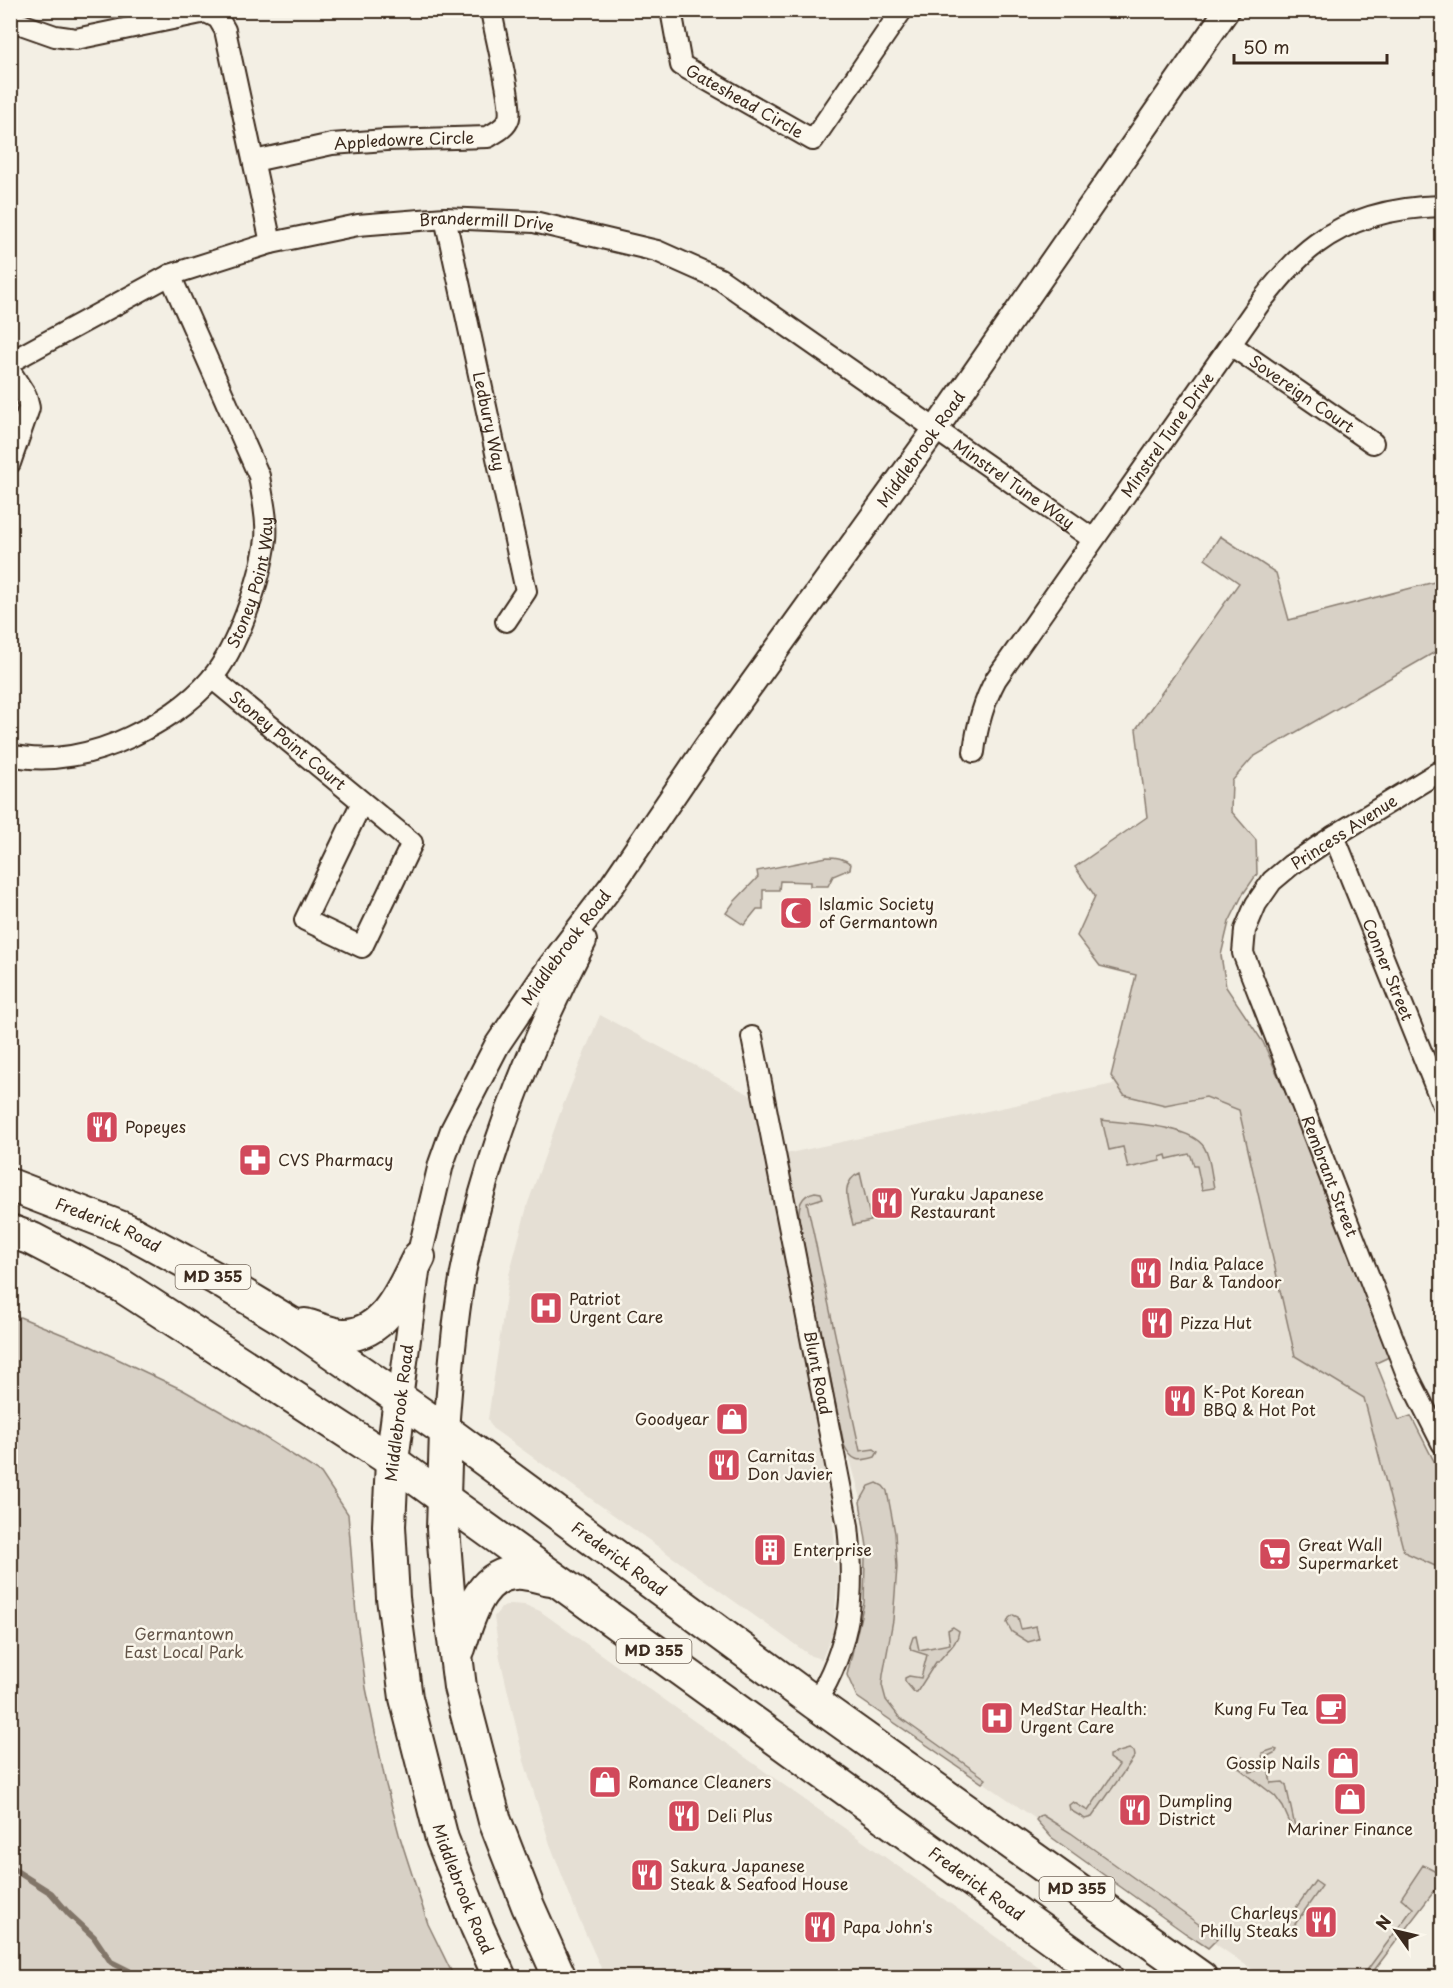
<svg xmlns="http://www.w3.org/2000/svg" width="1453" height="1988" font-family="'Playpen Sans',sans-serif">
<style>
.built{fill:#e5dfd4}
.green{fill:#d8d1c6;stroke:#8a7e72;stroke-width:1.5}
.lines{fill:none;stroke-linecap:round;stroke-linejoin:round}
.stream{stroke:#817468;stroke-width:6}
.minor-casing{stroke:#3b2a1e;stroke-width:24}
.tertiary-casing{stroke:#3b2a1e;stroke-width:28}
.primary-casing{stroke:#3b2a1e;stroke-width:36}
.minor{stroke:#fbf7ec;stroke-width:20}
.tertiary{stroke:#fbf7ec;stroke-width:24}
.primary{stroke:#fbf7ec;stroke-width:32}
.labels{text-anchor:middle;stroke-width:5;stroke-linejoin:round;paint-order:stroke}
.shield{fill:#fbf7ec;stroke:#75685c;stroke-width:1.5}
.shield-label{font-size:15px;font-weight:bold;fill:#3b2a1e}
.street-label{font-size:16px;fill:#3b2a1e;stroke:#fbf7ec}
.poi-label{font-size:16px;fill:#3b2a1e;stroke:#fbf7ec;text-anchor:start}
.park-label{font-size:16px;fill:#625448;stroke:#fbf7ec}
</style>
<rect width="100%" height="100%" fill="#f3efe4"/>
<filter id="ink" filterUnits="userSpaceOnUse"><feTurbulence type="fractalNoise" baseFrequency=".0167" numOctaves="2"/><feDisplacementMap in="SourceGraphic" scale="12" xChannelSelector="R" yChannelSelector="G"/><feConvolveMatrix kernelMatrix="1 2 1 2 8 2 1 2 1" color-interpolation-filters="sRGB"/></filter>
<g filter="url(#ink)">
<path class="built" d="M600,1015L754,1097L799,1327L832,1512L838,1578L833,1631L822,1659L811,1656L492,1428L488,1419L509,1275L528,1203L563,1105Z
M1250,1055L1442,1529V1866L1364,1977H1263L858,1695L869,1553L862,1502L846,1445L799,1209L785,1154Z
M511,1604L525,1605L540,1611L1053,1977H605L579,1919L550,1844L524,1761L500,1658L494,1617L501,1608Z"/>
<path class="green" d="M1220,536L1276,573L1289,620L1442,580V648L1253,757L1232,781L1231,811L1256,840L1257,874L1243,894L1229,922L1221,955L1226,987L1263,1042L1297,1119L1389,1357L1376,1363L1399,1420L1411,1416L1436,1465L1442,1472V1569L1404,1552L1364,1398L1295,1356L1239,1110L1206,1097L1165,1105L1124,1095L1111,1076L1136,975L1100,966L1077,936L1095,896L1075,867L1147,817L1136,729L1239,583L1205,559Z
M827,857C837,857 843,858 851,864L850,869L833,876L828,886H810V882L780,881L779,890H763V909H757L744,925L726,913L734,902L758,877L757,871Z
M1102,1120C1127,1124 1189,1124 1204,1147C1211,1158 1211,1175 1214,1188L1202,1190L1197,1166H1194L1191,1156L1189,1154L1167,1159L1166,1155L1160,1157V1161L1128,1168L1123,1147L1109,1150Z
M860,1173L871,1221L853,1225C849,1206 838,1182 860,1173Z
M815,1192L821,1193L823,1198L807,1203L860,1451L874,1449L878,1452L875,1457C859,1462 852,1462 844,1445L799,1221C798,1207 800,1195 815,1192Z
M10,1313L86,1344L183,1390L253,1430L321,1473L348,1514L356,1614L366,1688L386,1785L399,1834L428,1924L454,1977H11Z
M877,1483L883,1486L887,1491L895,1533L897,1567L893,1620L883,1675L882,1685L886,1700L899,1717L986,1779L982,1783L857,1697L847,1675L864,1603L865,1557L868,1553L860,1502L869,1486Z
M1013,1615L1018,1617L1021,1629L1036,1626L1039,1639L1028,1642L1012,1632L1007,1623L1009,1618Z
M953,1627L959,1631C958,1644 945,1652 938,1662H936L917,1692H914L905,1681V1678L909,1676L921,1678L927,1655L911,1650L910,1646L913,1637L916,1636L919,1650L950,1644L948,1630Z
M1129,1749L1134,1751L1135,1756L1092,1817L1085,1819L1070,1810L1069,1805L1073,1802L1088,1811L1119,1765L1109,1758V1755Z
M1274,1749L1277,1750L1276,1752L1266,1757L1271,1783L1283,1782L1286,1785L1296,1831L1294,1832L1283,1807L1275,1796L1240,1769L1237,1764L1238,1760L1242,1757L1247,1761L1250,1772L1264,1769L1262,1753Z
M1042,1815L1071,1833L1218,1938L1208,1948L1185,1933L1051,1837L1036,1820L1039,1816Z
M1442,1863V1881L1369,1977H1362L1413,1908L1401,1898L1423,1865L1436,1872Z
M1315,1881L1322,1886L1288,1934L1284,1930L1285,1923Z"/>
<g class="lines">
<path class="stream" d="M10,1867L51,1893L69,1914L94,1937L111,1962L129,1971L136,1978"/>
<g class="minor-casing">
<g id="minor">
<path id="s1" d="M671,10L681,65L813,140L902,10"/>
<path d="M10,24L18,23L55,36L76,39L206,12L218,18L225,30L271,243"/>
<path id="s2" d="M254,161L332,144L386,140L488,137C496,132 506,128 509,118C513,104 494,30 491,10"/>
<path id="s3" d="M445,218L526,591L506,621"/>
<path id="s4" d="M1231,345L1373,443"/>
<path id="s5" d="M10,362L170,275L271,243L358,225L445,218L534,222L657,251L720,279L1093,539"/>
<path d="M10,371L26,396L29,408L10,463"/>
<path id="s6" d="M212,678L412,843L362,947L305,920L362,802"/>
<path id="s7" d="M974,752C977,725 983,703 996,679L1259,304C1276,283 1294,260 1316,244C1353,216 1398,207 1442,206"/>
<path id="s8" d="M10,755C50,764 95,754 130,737C161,722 189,705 211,679C237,649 261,579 266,539C268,519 262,496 259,476L170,275"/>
<path id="s9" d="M1442,770L1334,836L1291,865L1272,881L1256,904L1245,930L1243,953L1406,1372L1442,1443"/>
<path id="s10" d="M1334,836L1442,1103"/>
<path id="s11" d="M752,1037L848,1526C855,1593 852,1644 815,1703"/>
</g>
</g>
<g class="tertiary-casing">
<g id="tertiary">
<path id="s12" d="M400,1399L419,1257L441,1164L453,1130L497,1045L549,968L613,884L707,746L935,430L1227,10"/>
<path d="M446,1431C450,1378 454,1325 463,1273C485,1158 530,1045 584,941"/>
</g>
</g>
<g class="primary-casing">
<g id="primary">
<path id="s13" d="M10,1185L127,1230L217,1279L290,1323L446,1431L815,1703L1201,1978"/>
<path id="s14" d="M10,1231L32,1239L122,1286L392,1461L1107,1978"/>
<path d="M305,1325C317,1328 334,1336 346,1335C387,1333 403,1287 419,1257"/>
<path id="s15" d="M400,1399L392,1461L389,1526L393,1598L406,1698L442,1839L477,1927L500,1978"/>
<path d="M446,1431L443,1529L448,1592L460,1687L495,1821L528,1906L560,1978"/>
<path d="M459,1648C469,1617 480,1569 523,1573C532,1574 541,1577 550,1579"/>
</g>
</g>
<use href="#minor" class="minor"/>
<use href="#tertiary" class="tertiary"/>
<use href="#primary" class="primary"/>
</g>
</g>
<defs>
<g id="mosque-square" transform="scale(1.725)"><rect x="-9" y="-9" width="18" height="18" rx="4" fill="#d1495b" stroke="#fbf7ec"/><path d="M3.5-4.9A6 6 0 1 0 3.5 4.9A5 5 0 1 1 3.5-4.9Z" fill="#fff"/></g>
<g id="restaurant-square" transform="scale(1.725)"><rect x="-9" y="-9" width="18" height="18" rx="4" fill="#d1495b" stroke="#fbf7ec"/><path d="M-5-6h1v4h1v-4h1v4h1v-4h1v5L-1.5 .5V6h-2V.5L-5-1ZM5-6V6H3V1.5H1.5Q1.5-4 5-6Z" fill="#fff"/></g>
<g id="pharmacy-square" transform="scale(1.725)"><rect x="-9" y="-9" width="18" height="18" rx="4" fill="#d1495b" stroke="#fbf7ec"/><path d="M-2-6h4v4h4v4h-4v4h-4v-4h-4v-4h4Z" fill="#fff"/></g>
<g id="hospital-square" transform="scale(1.725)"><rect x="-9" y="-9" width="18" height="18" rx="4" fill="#d1495b" stroke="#fbf7ec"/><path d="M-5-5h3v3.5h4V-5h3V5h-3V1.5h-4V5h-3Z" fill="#fff"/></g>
<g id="shop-square" transform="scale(1.725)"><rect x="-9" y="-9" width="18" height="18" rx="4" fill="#d1495b" stroke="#fbf7ec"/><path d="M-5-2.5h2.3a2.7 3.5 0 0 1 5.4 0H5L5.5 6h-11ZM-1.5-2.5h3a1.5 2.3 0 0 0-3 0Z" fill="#fff"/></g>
<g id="building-square" transform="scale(1.725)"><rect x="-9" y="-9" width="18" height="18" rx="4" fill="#d1495b" stroke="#fbf7ec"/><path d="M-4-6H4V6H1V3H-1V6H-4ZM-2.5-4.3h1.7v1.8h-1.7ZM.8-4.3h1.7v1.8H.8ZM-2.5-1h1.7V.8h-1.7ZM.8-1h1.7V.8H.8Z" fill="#fff"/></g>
<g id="supermarket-square" transform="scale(1.725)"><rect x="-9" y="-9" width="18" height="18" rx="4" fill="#d1495b" stroke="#fbf7ec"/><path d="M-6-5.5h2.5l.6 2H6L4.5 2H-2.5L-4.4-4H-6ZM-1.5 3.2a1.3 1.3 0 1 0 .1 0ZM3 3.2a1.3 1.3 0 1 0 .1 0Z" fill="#fff"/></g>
<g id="cafe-square" transform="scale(1.725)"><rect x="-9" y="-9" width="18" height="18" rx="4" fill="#d1495b" stroke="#fbf7ec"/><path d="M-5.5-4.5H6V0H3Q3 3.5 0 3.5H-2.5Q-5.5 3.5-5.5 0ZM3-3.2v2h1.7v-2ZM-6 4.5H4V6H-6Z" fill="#fff"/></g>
</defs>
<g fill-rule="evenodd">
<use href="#mosque-square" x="796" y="913"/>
<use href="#restaurant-square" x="102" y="1127"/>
<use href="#pharmacy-square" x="255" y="1160"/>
<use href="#restaurant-square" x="887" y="1203"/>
<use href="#restaurant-square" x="1146" y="1273"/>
<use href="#hospital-square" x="546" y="1308"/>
<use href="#restaurant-square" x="1157" y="1323"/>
<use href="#restaurant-square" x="1180" y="1401"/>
<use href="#shop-square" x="732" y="1419"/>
<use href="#restaurant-square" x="724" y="1465"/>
<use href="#building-square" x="770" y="1550"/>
<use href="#supermarket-square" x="1275" y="1554"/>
<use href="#cafe-square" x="1331" y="1709"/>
<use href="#hospital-square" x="997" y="1718"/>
<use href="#shop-square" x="1343" y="1763"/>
<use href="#shop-square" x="605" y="1782"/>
<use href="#shop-square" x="1350" y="1799"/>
<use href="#restaurant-square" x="1135" y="1810"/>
<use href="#restaurant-square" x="684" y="1816"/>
<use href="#restaurant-square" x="647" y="1875"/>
<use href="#restaurant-square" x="1321" y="1922"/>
<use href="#restaurant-square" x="820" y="1927"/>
</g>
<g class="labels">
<g class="shield">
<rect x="175.5" y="1265" width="75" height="24" rx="4.5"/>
<rect x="616.5" y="1639" width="75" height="24" rx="4.5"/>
<rect x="1039.5" y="1877" width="75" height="24" rx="4.5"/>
</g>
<g class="shield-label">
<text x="213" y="1282">MD 355</text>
<text x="654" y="1656">MD 355</text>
<text x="1077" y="1894">MD 355</text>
</g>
<g class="street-label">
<text dy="6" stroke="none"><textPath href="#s1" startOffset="129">Gateshead Circle</textPath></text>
<text dy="6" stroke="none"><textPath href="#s2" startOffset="152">Appledowre Circle</textPath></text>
<text dy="6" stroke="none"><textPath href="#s5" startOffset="506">Brandermill Drive</textPath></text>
<text dy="6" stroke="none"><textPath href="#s4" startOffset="86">Sovereign Court</textPath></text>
<text dy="6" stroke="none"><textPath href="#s3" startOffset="208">Ledbury Way</textPath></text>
<text dy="6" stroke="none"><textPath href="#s7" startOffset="375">Minstrel Tune Drive</textPath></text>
<text dy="6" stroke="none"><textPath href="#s12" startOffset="1102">Middlebrook Road</textPath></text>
<text dy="6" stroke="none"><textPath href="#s5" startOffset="1107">Minstrel Tune Way</textPath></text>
<text dy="6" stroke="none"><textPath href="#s8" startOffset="330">Stoney Point Way</textPath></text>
<text dy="6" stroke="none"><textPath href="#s6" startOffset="98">Stoney Point Court</textPath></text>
<text transform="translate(1344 832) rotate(-33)" y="6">Princess Avenue</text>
<text dy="6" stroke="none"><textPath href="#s12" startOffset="490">Middlebrook Road</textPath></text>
<text dy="6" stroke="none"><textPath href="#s10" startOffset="144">Conner Street</textPath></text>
<text dy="6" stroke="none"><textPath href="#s9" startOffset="522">Rembrant Street</textPath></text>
<text dy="6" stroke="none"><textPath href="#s13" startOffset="106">Frederick Road</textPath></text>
<text dy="6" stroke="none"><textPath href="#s11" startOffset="342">Blunt Road</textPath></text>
<text transform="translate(399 1413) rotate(-83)" y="6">Middlebrook Road</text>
<text dy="6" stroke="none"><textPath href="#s13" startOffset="718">Frederick Road</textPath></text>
<text dy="6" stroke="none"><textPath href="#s14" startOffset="1168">Frederick Road</textPath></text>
<text dy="6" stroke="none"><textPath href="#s15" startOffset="500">Middlebrook Road</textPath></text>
</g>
<g class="poi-label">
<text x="819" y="910">Islamic Society<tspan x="819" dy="18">of Germantown</tspan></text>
<text x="125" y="1133">Popeyes</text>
<text x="278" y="1166">CVS Pharmacy</text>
<text x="910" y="1200">Yuraku Japanese<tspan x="910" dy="18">Restaurant</tspan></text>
<text x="1169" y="1270">India Palace<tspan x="1169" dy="18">Bar &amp; Tandoor</tspan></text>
<text x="569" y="1305">Patriot<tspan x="569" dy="18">Urgent Care</tspan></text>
<text x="1180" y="1329">Pizza Hut</text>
<text x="1203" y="1398">K-Pot Korean<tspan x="1203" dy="18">BBQ &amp; Hot Pot</tspan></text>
<text x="709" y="1425" text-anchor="end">Goodyear</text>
<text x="747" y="1462">Carnitas<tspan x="747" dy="18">Don Javier</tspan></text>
<text x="1298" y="1551">Great Wall<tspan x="1298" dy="18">Supermarket</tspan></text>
<text x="793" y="1556">Enterprise</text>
<text x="1020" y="1715">MedStar Health:<tspan x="1020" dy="18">Urgent Care</tspan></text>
<text x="1308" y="1715" text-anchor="end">Kung Fu Tea</text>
<text x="1320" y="1769" text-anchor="end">Gossip Nails</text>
<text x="628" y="1788">Romance Cleaners</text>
<text x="1158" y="1807">Dumpling<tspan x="1158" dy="18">District</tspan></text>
<text x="707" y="1822">Deli Plus</text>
<text x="1350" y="1835" text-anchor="middle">Mariner Finance</text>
<text x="670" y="1872">Sakura Japanese<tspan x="670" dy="18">Steak &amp; Seafood House</tspan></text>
<text x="1298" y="1919" text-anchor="end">Charleys<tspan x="1298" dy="18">Philly Steaks</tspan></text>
<text x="843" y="1933">Papa John's</text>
</g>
<g class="park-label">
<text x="184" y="1640">Germantown<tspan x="184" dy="18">East Local Park</tspan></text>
</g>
</g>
<rect width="1453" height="1988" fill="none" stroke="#fbf7ec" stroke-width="36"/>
<rect x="18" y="18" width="1417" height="1952" fill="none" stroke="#3b2a1e" stroke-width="2" filter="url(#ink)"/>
<g transform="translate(1396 1931) rotate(304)" stroke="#fbf7ec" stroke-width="4.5" paint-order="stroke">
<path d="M0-4.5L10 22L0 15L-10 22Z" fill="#3b2a1e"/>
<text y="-9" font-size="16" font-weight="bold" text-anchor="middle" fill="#3b2a1e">N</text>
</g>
<path d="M1234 54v9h153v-9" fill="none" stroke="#3b2a1e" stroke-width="3"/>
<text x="1243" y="54" font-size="18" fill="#3b2a1e" stroke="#fbf7ec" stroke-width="4.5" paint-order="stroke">50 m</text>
</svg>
